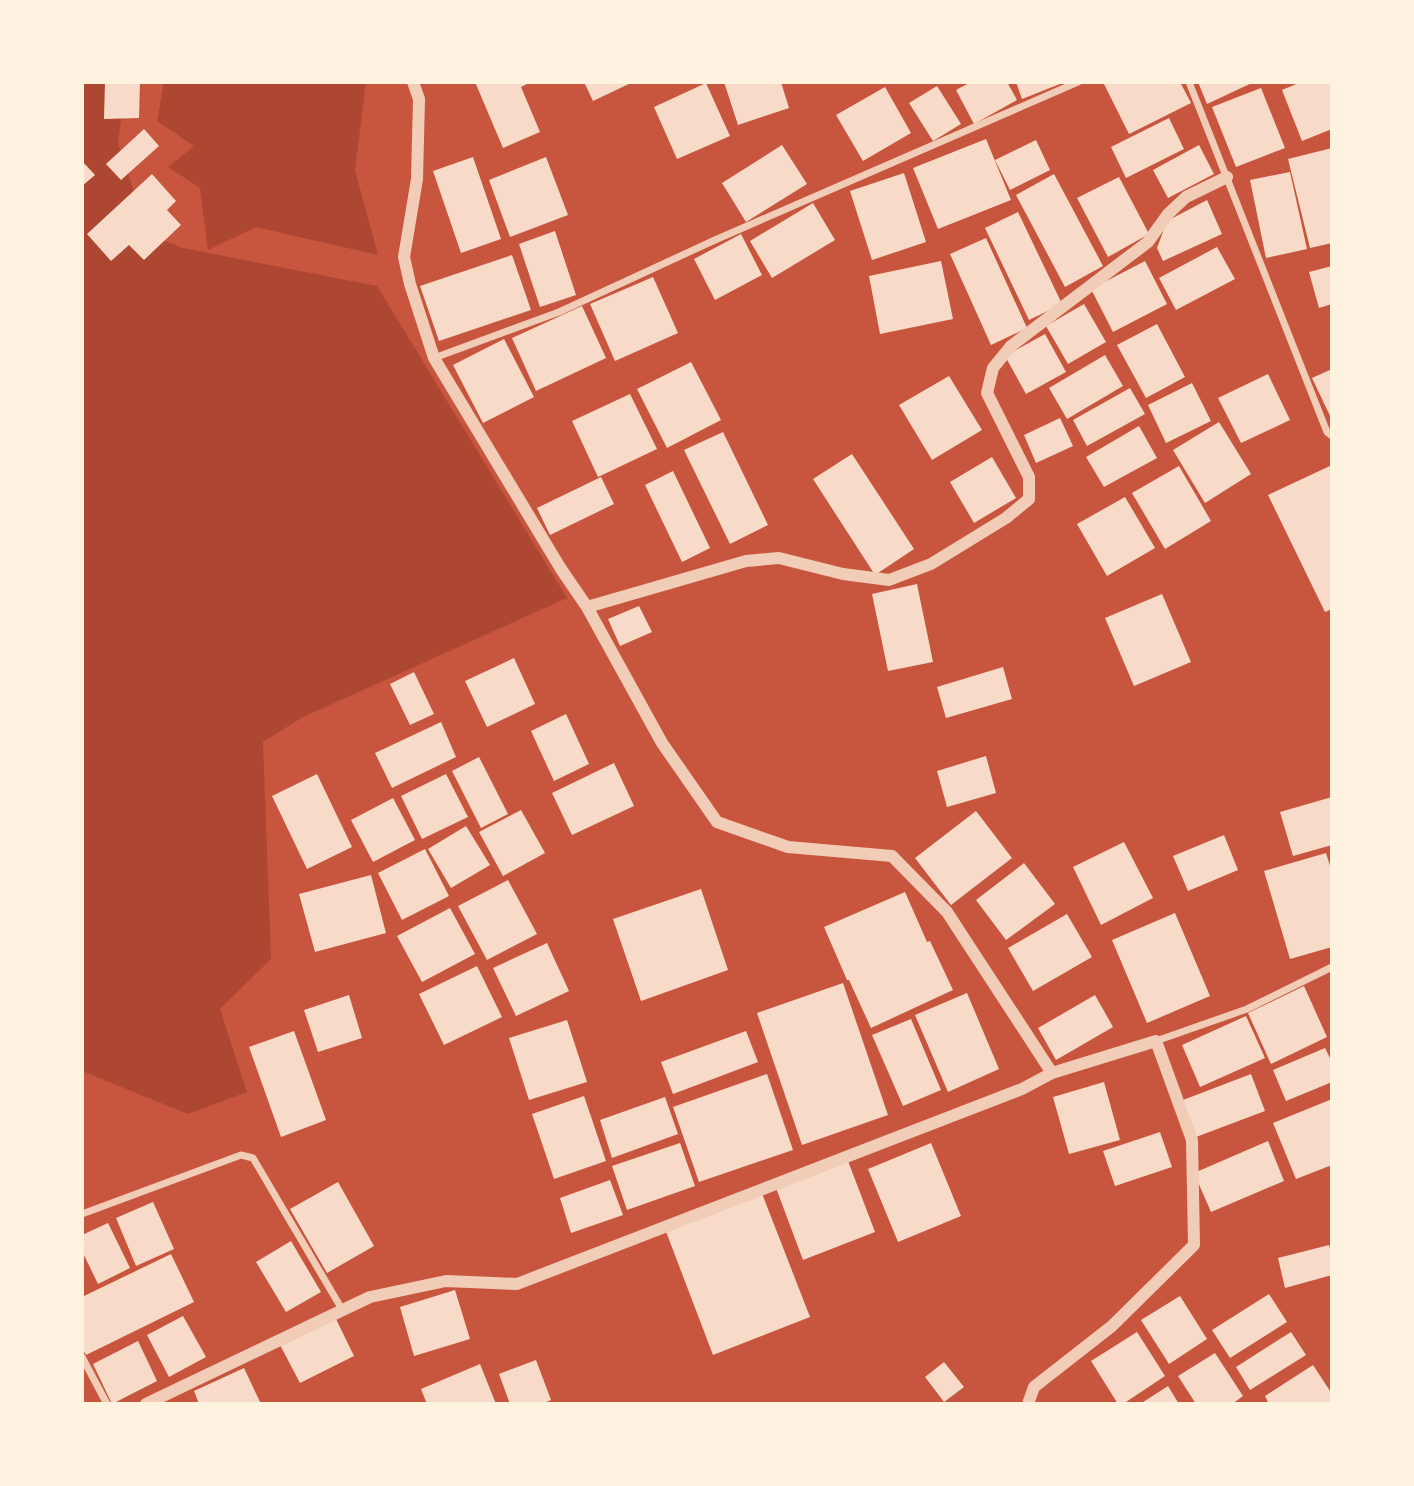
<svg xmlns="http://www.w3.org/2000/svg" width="1414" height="1486" font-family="Poppins,sans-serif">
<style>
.green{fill:#ae4732}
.building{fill:#f7dbc8}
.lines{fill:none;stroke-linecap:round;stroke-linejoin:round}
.minor{stroke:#f1ccb7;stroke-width:7}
.tertiary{stroke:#f1ccb7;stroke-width:12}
</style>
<rect width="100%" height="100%" fill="#c8553d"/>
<path class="green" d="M82,82H126L118,143L148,234L183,248L377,286L567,598L303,717L263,742L271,959L220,1009L247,1092L188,1114L82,1071Z
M164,82H366L355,170L378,255L256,227L208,250L200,188L168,167L194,146L157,121Z"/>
<path class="building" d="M105,82H140L139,118L104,119Z
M475,82H531L521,87L540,132L503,148Z
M584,82H633L593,101Z
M724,82H781L789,108L738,125Z
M971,82H1007L1017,100L974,124L956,90Z
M1016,82H1065L1022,99Z
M1103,82H1180L1191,103L1129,134Z
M1198,82H1254L1207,104Z
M1301,82H1332V129L1302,141L1282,90Z
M706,83L730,136L677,159L654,107Z
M937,86L961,124L933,141L909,103Z
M885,87L911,133L863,161L836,115Z
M1261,88L1285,148L1236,167L1212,107Z
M1169,118L1184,149L1126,178L1111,147Z
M144,129L159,146L121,180L106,164Z
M986,139L1011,200L938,229L913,168Z
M1036,140L1050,170L1010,190L995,160Z
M782,145L807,184L746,222L722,183Z
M1199,145L1214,174L1168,198L1153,170Z
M1332,148V243L1310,248L1288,159Z
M473,157L501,239L461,253L433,171Z
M546,157L568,215L510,237L489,180Z
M82,161L95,175L82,186Z
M1290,172L1307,249L1266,258L1250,180Z
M904,173L926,242L872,260L850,191Z
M152,174L176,201L167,210L181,225L144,260L129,245L111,261L87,234Z
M1054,174L1103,266L1065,287L1016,195Z
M1119,177L1149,234L1108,257L1077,198Z
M1207,200L1222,234L1163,261L1157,248L1167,221Z
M813,203L835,240L772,278L750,241Z
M1018,212L1062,304L1029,320L985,228Z
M555,231L576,295L540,307L519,244Z
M741,234L762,275L715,300L694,259Z
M986,238L1027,328L991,345L950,254Z
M1217,247L1235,279L1176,310L1159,278Z
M512,255L531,310L439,341L420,286Z
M941,261L953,319L880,334L869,276Z
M1145,261L1167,304L1113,332L1091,289Z
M1332,266V304L1319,308L1309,272Z
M653,277L678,333L615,361L590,304Z
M1084,304L1106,342L1068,364L1046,326Z
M582,306L606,358L536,391L512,338Z
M1157,324L1185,377L1146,398L1117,345Z
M1045,334L1066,372L1026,394L1005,356Z
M504,339L534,397L483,423L453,365Z
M1105,355L1123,386L1067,419L1049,388Z
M691,362L721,420L667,448L637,389Z
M1332,369V420L1312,378Z
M1268,374L1290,420L1241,443L1218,398Z
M949,376L982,430L932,460L899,405Z
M1192,383L1211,421L1166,443L1148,405Z
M1130,388L1145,414L1087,446L1073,420Z
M630,394L657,449L598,477L572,421Z
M1060,418L1073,446L1036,463L1024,435Z
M1219,422L1251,474L1205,503L1173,450Z
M1139,426L1157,458L1104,487L1086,457Z
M723,432L768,525L730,544L684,450Z
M852,454L914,549L875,575L813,479Z
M992,457L1016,498L974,523L950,482Z
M1332,465V609L1325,612L1268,495Z
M1179,466L1211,521L1165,549L1132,493Z
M673,471L710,548L682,562L645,485Z
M601,477L614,504L550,535L537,508Z
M1125,497L1155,548L1107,576L1077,524Z
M917,584L933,662L888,671L872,594Z
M1162,594L1191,662L1134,686L1105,618Z
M639,606L652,632L620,646L608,619Z
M514,658L535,704L487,727L465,681Z
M1003,667L1012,699L946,718L937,687Z
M414,672L434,714L410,725L390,684Z
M566,714L589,764L554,781L531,731Z
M441,722L456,757L392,788L375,753Z
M986,756L996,793L947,807L937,771Z
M479,757L508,814L481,828L452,771Z
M614,763L634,806L572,835L552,793Z
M317,774L352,847L307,869L272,796Z
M446,774L468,817L422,839L401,796Z
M1332,797V845L1293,856L1280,812Z
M393,798L415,840L373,862L351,820Z
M521,810L545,853L503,876L479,832Z
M976,811L1012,858L951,905L915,858Z
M466,826L490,865L451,888L428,849Z
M1224,835L1238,870L1188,891L1173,856Z
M1124,842L1153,898L1101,925L1073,867Z
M425,849L449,896L402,920L378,873Z
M1326,853L1332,872V947L1290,959L1264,871Z
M1024,863L1055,904L1006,940L976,900Z
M371,875L386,933L315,952L299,894Z
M508,880L537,934L487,960L458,906Z
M701,889L728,970L641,1001L613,919Z
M905,892L927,942L930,941L953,990L871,1028L849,980H847L824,927Z
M450,908L475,954L422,982L397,936Z
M1175,913L1210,996L1147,1023L1112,940Z
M1067,914L1092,957L1033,991L1008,948Z
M547,943L569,991L516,1016L493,968Z
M477,966L502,1017L444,1045L419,994Z
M843,983L888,1115L802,1145L757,1013Z
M1304,986L1327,1037L1271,1064L1248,1013Z
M967,993L999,1069L948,1092L915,1015Z
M349,995L362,1038L318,1052L304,1010Z
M1095,995L1113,1027L1056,1060L1038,1028Z
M1246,1016L1265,1058L1200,1087L1182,1045Z
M911,1019L941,1090L903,1106L872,1035Z
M567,1020L587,1082L529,1100L509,1038Z
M294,1031L326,1120L281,1137L249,1047Z
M746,1031L758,1062L673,1094L661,1062Z
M1325,1048L1332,1062V1082L1286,1101L1273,1070Z
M767,1074L793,1150L699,1182L673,1107Z
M1251,1074L1265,1111L1196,1137L1183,1100Z
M1104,1082L1120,1140L1069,1154L1053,1097Z
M584,1096L606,1161L554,1179L532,1114Z
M665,1097L678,1134L612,1158L600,1120Z
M1332,1099V1165L1296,1179L1273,1123Z
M1160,1132L1172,1167L1115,1186L1103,1151Z
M1268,1141L1284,1181L1211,1212L1194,1173Z
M680,1143L695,1186L627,1210L612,1166Z
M931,1143L961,1216L898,1242L868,1169Z
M848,1161L875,1232L803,1260L776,1188Z
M610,1180L623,1215L571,1233L560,1198Z
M338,1182L374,1246L327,1273L290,1209Z
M761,1191L810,1317L713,1355L665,1229Z
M153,1202L174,1249L136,1266L116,1218Z
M108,1223L130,1268L98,1284L82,1251V1235Z
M291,1241L321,1292L286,1312L256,1262Z
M1329,1245L1332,1255V1275L1285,1288L1278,1258Z
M171,1254L194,1302L86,1355L82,1348V1297Z
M455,1290L470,1339L414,1356L400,1307Z
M1269,1294L1287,1322L1230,1358L1212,1330Z
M1180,1296L1207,1339L1169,1364L1141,1320Z
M183,1316L206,1357L169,1377L147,1335Z
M335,1317L354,1356L300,1383L280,1345Z
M1137,1332L1165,1376L1123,1404H1118L1091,1361Z
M1291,1332L1306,1355L1250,1390L1236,1367Z
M138,1341L157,1381L112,1404L93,1364Z
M1215,1353L1243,1396L1232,1404H1196L1178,1376Z
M536,1360L551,1400L542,1404H510L499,1374Z
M944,1362L964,1387L944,1402L925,1377Z
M480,1364L496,1404H427L421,1389Z
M1313,1365L1332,1394V1404H1269L1265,1396Z
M244,1368L261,1404H199L194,1391Z
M1168,1386L1179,1404H1140Z"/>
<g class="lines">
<path class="minor" d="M1189,82L1327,432L1332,436
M434,358L559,312L715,240L1078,82
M1156,1041L1247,1009L1332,967
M82,1214L241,1155L253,1158L343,1311
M82,1357L107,1404"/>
<path class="tertiary" d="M413,82L419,99L417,179L404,257L410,284L434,358L561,569L587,607L662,743L717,822L788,847L892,856L947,912L1052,1073
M587,607L746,561L779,558L843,574L889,580L931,564L1006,518L1029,499V477L987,393L993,368L1011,346L1148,242L1168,214L1186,197L1227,177
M146,1404L370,1297L446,1281L517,1284L1022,1089L1052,1073L1156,1041L1192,1140L1194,1245L1112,1326L1034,1387L1028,1404"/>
</g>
<rect width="1414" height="1486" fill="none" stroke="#fff3e0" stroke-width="168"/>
</svg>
